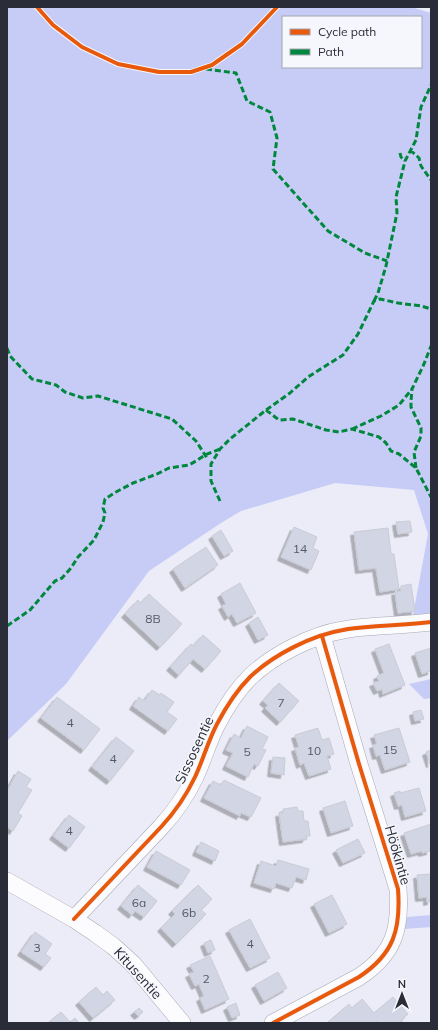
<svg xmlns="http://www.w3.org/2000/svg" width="438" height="1030" font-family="Mulish,sans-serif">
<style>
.green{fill:#c6ccf5;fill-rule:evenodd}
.building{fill:#d2d5e3;stroke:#c9cbd5;filter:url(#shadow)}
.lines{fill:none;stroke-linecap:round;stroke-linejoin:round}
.street-casing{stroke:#a7a8b3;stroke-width:18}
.street{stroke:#fcfcfe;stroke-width:17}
.quiet{stroke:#00873e;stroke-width:3;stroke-dasharray:6 3;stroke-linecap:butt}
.cycleway-casing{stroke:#f6f7fd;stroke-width:6}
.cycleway{stroke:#e8590c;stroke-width:4}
.labels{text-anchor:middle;stroke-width:3;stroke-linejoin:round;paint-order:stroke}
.number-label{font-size:12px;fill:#565864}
.street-label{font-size:14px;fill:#2a2c37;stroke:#f6f7fd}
</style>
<defs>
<filter id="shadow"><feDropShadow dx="-3.5" dy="3.5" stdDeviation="0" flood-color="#0004"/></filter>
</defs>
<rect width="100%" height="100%" fill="#ebecf7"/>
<path class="green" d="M7,7H411L431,13V614L413,615L428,534L414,490L335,483L241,511L221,523L149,571L66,684L7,741ZM283,17H421V67H283Z
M431,679V698L424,699L409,684Z
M431,915V927L404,929L407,917Z"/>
<path class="building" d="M410,521L412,532L398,534L396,522Z
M294,527L317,537L313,548L319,551L311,570L281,557Z
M388,528L391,554H394L399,589L380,592L376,568L359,570L354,532Z
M221,530L233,551L224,556L212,536Z
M206,547L218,565L185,588L173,569Z
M240,583L256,613L237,623L232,614L228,617L222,606L226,604L221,594Z
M411,584L415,611L398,613L395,592L401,591V586Z
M149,594L182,624L160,647L125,614L138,600L141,603Z
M258,617L268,635L258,640L249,623Z
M203,635L221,651L205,669L193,659L179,675L170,667L191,644L193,646Z
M389,644L405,685L383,694L382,689L377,691L373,683L379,681L377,676L384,673L375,649Z
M431,648V671L422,674L415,653Z
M279,683L299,701L280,722L265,708L268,705L263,701Z
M152,690L160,695L161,693L174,702L167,712L177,719L168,731L133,706L139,697L144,701Z
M57,697L100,729L84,750L41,718Z
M421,710L424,719L415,721L413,712Z
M247,726L268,737L262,749L266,750L258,766L254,764L248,777L226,766L233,753L226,750L234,734L241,738Z
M318,728L322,740L329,738L334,754L327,756L331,769L309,776L304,763L300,765L295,748L299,747L295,735Z
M399,728L410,762L385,770L380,755L376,756L373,745L377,744L374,735Z
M116,737L134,751L110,781L92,767Z
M431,750V764H430L426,752Z
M273,757L285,758L284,775L271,773Z
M18,771L31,779L26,787L32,790L18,813L22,816L13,831L7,827V791Z
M224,780L261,798L251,817L241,813L240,816L204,798L213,781L221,785Z
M419,788L426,811L405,817L402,805L398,806L394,793L400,791V793Z
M345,801L353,826L331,833L323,808Z
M297,807L298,811H303L304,821H308L310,836H306V839L283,842L279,813H283V809Z
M69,815L85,827L69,848L53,836Z
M431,824V848H430V851L422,853V851L411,854L404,833Z
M358,839L365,853L343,863L336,850Z
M201,842L219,851L215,861L196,852Z
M156,851L190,870L181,885L147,867Z
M278,860L309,869L306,880L296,877L292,888L276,883L274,889L254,883L261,861L276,866Z
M431,874V901L427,902V897L419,898L417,875Z
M138,885L157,901L144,917L135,911L132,915L121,906Z
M198,885L212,899L201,910L206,914L176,944L161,928L175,914L172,911Z
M332,895L347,924L329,933L314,904Z
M250,919L270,958L250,968L229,930Z
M35,932L52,944L45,954L51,958L44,967L21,952Z
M211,940L215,950L208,953L204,943Z
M210,956L229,999L205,1010L200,998L204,996L199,984L195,986L189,974L194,972L190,965Z
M278,972L287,988L264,1001L255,985Z
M96,987L103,995L107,991L115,1000L93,1018L79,1002Z
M393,997L408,1014L401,1020L403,1022L402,1023H378L377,1021L375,1023H327L349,1004L352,1008L362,999L374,1013Z
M236,1003L240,1015L232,1018L227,1007Z
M139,1008L143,1012L138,1016L134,1012Z
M61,1012L70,1022L75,1018L79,1023H52L50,1021Z"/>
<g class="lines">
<g class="street-casing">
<path id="street" d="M7,881L74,919L95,933L113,946L133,964L182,1023
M74,919L161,827C175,812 186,796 195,777C203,760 208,741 217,724C226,707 237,690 250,677C273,655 312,635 343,630C355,627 368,627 380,626C397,625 414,624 431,622
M273,1023L359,977C394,954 401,929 398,889L359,764L322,636"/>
</g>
<use href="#street" class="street"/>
<path class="quiet" d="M206,69L236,73L247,101L270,112L277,138L273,169L328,231L365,253L387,261
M410,150L419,158L421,166L431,180
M400,153L401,157L405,161
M374,301L378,293L386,266L397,213L396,197L405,161L416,140L421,107L431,85
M7,348L10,356L32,379L56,385L65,392L83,398L98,396L172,419L196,441L207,458
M266,410L279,420L293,419L326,430L339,432L352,429L379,437L386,443L391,451L399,454L416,468L431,497
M352,429L381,416L399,405L412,389
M416,468L414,452L421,436V428L411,407V401L412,389L424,364L431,346
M220,501L211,481V464L220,449L230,439L266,410L290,393L308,377L343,355L358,334L374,301L380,299L398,303L421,306L431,309
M7,626L30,610L55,581L62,578L71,568L78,557L94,540L103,522L105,513L103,508L105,499L116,492L133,483L157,474L169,468L189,465L196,461L205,455L220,449"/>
<g class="cycleway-casing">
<path id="cycleway" d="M37,7L53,25L82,47L118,64L159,72H191L212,65L242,44L277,7
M74,919L161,827C175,812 186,796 195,777C203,760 208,741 217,724C226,707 237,690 250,677C273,655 312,635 343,630C355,627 368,627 380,626C397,625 414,624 431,622
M273,1023L359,977C394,954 401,929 398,889L359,764L322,636"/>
</g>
<use href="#cycleway" class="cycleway"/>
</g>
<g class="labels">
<g class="number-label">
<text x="300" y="553">14</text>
<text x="153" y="623">8B</text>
<text x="281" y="707">7</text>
<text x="70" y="727">4</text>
<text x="390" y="754">15</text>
<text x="314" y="755">10</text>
<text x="247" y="756">5</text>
<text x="113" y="763">4</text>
<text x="69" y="835">4</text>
<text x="139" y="907">6a</text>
<text x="189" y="917">6b</text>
<text x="250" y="948">4</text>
<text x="37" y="952">3</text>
<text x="206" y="983">2</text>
</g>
<g class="street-label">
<text transform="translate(194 750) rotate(-65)" y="5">Sissosentie</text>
<text transform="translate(398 855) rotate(74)" y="5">Höökintie</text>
<text transform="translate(138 973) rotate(48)" y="5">Kitusentie</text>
</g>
</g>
<rect width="438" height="1030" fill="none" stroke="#2a2c37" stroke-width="16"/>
<rect x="282" y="16" width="140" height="52" fill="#f6f7fd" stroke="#a4a6ae"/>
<rect x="290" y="29" width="20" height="6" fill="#e8590c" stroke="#a4a6ae"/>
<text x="318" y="36" font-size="12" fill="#2a2c37">Cycle path</text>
<rect x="290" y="49" width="20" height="6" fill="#00873e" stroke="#a4a6ae"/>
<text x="318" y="56" font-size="12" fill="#2a2c37">Path</text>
<g transform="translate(402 994)" stroke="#f6f7fd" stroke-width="3" paint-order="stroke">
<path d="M0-3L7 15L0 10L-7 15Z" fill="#2a2c37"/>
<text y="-6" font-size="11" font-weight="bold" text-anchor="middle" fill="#2a2c37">N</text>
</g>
</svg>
